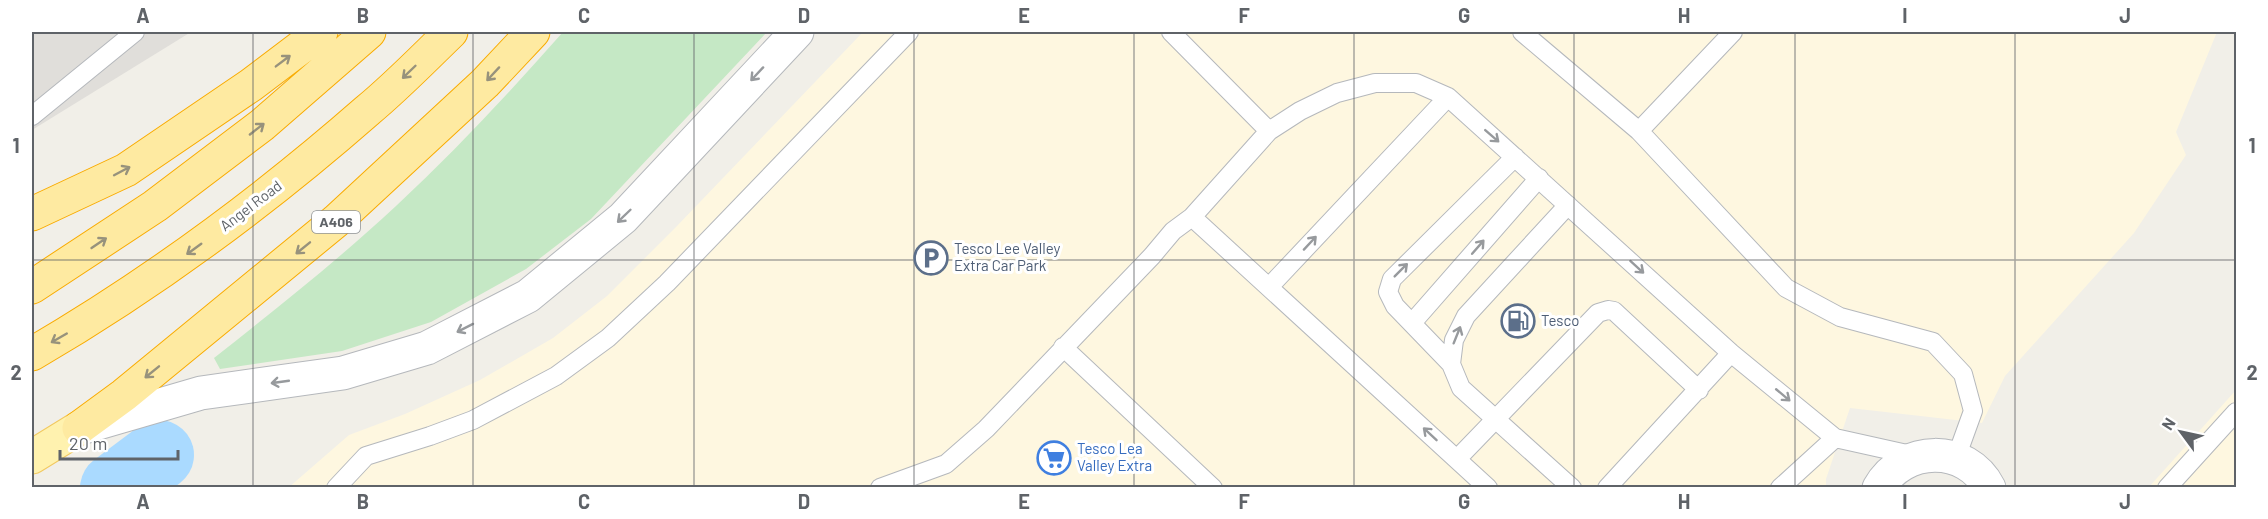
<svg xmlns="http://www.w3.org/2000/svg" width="2268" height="519" font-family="Barlow,sans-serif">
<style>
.commercial{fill:#fef7e0}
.industrial{fill:#e0deda}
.green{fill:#c5e8c5}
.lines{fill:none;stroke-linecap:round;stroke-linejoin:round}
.river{stroke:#aadaff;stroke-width:70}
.service-casing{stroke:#b5b8bc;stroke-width:20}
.minor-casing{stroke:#b5b8bc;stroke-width:35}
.primary-casing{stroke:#f2c960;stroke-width:35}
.trunk-casing{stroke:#f9ab00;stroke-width:35}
.service{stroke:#fff;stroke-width:18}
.minor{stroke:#fff;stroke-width:33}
.primary{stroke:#fff2af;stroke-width:33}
.trunk{stroke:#feeaa1;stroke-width:33}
.oneway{stroke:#97927c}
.oneway2{stroke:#979a9d}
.grid{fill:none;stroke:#5f6368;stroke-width:1.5;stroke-opacity:0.55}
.labels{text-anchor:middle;stroke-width:6;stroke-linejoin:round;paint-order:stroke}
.shield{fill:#fff;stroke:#8f9295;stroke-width:1.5}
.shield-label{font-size:14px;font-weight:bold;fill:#5f6368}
.street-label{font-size:15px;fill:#5f6368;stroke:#fff}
.service-label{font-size:15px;fill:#4e5e75;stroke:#fff;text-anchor:start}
.shop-label{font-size:15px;fill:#366cbe;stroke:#fff;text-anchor:start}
.neatline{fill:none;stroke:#5f6368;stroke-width:2}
.grid-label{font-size:20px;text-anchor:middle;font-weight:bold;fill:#5f6368}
</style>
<rect width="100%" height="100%" fill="#f1efe8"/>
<path class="commercial" d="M863,32H2217L2176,132L2186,155L2134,233L2005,376L1982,423L1850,408L1826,479V487L288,488L349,435L405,414L480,380L553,338L607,296L676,227Z
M2236,390V487H2149Z"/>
<path class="industrial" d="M32,32H191L32,130Z"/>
<path class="green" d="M563,32H767L591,219L526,269L431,322L342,351L220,369L214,358C276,309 338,260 396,206C455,151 510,92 563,32Z"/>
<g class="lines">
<path class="river" d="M115,488L159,455"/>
<g class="service-casing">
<path id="service" d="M1171,32L1269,131L1300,111L1337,93L1375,83H1416L1448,97L1731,353L1835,438L1916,456
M1522,32L1639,131L1786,288L1840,317L1933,342L1963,374L1973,411L1956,458
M32,116L135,32
M1639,131L1733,32
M1568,205L1466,316L1454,340L1451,364L1461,388L1572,488
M1192,217L1488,488
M1270,286L1448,97
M1412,323L1539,178
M1063,347L1213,488
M1451,364L1395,306L1388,292L1392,279L1515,157
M1457,459L1598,313L1608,310L1614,311L1699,390
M336,488L366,456L430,436L473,420L556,376L608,338L667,283L909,32
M880,488L946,464L986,429L1152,256L1173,231L1192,217L1269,131
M1607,488L1731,353
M1780,488L1835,438
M2167,488L2236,412"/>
</g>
<g class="minor-casing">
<path id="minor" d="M81,428L201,393L343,373L427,348L528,296L623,218L797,32
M1879,488C1903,445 1967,444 1989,488"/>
</g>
<g class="primary-casing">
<path id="primary" d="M32,457L79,428"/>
</g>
<g class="trunk-casing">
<path id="trunk" d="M32,214L126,170L251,85L321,32
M32,287L155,206L262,125L369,32
M32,354C152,284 263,202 368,110C397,86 424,58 451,32
M79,428L124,395L336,221L485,83L533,32"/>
</g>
<use href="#service" class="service"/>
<use href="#minor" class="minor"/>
<use href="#primary" class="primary"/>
<use href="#trunk" class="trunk"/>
</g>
<defs><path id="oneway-shaft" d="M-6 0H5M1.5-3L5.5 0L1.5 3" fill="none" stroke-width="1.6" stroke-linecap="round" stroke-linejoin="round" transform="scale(1.5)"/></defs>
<g class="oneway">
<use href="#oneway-shaft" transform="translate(283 61) rotate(-37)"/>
<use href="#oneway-shaft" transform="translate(409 72) rotate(136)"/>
<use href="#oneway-shaft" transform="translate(493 74) rotate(133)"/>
<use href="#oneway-shaft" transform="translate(257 129) rotate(-38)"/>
<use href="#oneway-shaft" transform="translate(122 171) rotate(-28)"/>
<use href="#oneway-shaft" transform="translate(99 243) rotate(-34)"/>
<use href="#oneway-shaft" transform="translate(303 248) rotate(141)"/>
<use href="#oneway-shaft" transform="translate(194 249) rotate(144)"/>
<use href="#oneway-shaft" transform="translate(59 338) rotate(150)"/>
<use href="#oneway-shaft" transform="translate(152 372) rotate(141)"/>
</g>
<g class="oneway2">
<use href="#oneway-shaft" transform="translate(757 74) rotate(133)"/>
<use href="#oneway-shaft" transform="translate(1492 136) rotate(41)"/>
<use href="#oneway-shaft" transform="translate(624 216) rotate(136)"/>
<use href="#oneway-shaft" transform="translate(1310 243) rotate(-47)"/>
<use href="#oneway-shaft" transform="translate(1478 247) rotate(-49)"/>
<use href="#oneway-shaft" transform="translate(1637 267) rotate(42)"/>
<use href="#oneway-shaft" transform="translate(1401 270) rotate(-45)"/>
<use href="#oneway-shaft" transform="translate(465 328) rotate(153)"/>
<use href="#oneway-shaft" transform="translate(1457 335) rotate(-68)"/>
<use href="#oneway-shaft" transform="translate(280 382) rotate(172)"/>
<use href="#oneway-shaft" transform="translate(1783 395) rotate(40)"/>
<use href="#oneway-shaft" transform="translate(1430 434) rotate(-137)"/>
</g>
<path class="grid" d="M253,32V488M473,32V488M694,32V488M914,32V488M1134,32V488M1354,32V488M1574,32V488M1795,32V488M2015,32V488M32,260H2236"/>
<defs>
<g id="parking-ring" transform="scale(1.725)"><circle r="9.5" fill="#fff" stroke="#5c6f8a" stroke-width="1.5"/><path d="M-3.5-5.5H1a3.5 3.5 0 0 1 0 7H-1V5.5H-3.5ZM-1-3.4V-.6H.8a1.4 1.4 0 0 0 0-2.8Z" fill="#5c6f8a"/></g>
<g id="fuel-ring" transform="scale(1.725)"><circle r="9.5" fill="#fff" stroke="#5c6f8a" stroke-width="1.5"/><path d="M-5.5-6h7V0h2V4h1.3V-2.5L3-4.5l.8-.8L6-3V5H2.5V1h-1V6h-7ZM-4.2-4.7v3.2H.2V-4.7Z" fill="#5c6f8a"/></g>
<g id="supermarket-ring" transform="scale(1.725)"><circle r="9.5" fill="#fff" stroke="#3f7fe0" stroke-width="1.5"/><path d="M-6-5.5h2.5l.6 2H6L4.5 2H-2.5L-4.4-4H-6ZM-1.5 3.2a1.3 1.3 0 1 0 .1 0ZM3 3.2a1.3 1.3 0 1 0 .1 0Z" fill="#3f7fe0"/></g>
</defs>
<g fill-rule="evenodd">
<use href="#parking-ring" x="931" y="258"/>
<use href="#fuel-ring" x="1518" y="321"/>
<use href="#supermarket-ring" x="1054" y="458"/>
</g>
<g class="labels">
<rect class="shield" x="312" y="211" width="48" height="22" rx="4.5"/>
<g class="shield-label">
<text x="336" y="227">A406</text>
</g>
<g class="street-label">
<text transform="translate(251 206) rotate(-37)" y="5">Angel Road</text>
</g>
<g class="service-label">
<text x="954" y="254">Tesco Lee Valley<tspan x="954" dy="17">Extra Car Park</tspan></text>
<text x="1541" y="326">Tesco</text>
</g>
<g class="shop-label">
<text x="1077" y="454">Tesco Lea<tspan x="1077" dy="17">Valley Extra</tspan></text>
</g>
</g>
<rect width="2268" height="519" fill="none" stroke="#ffffff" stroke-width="66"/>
<g transform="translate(2181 432) rotate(303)" stroke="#ffffff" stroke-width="4.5" paint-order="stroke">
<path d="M0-4.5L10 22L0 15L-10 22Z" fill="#5f6368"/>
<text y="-9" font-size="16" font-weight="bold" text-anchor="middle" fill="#5f6368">N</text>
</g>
<path d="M60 450v9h118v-9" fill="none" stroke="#5f6368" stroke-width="3"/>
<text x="69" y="450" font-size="18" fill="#5f6368" stroke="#ffffff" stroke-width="4.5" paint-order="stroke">20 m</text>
<rect x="33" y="33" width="2202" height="453" class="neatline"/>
<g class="grid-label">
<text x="143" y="23">A</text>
<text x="363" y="23">B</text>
<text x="584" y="23">C</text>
<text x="804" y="23">D</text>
<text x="1024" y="23">E</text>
<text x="1244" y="23">F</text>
<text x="1464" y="23">G</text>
<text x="1684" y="23">H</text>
<text x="1905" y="23">I</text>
<text x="2125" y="23">J</text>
<text x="16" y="153">1</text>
<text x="2252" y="153">1</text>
<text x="16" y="380">2</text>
<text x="2252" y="380">2</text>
<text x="143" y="509">A</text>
<text x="363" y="509">B</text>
<text x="584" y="509">C</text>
<text x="804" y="509">D</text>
<text x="1024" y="509">E</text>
<text x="1244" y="509">F</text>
<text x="1464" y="509">G</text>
<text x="1684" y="509">H</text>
<text x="1905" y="509">I</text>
<text x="2125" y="509">J</text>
</g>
</svg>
